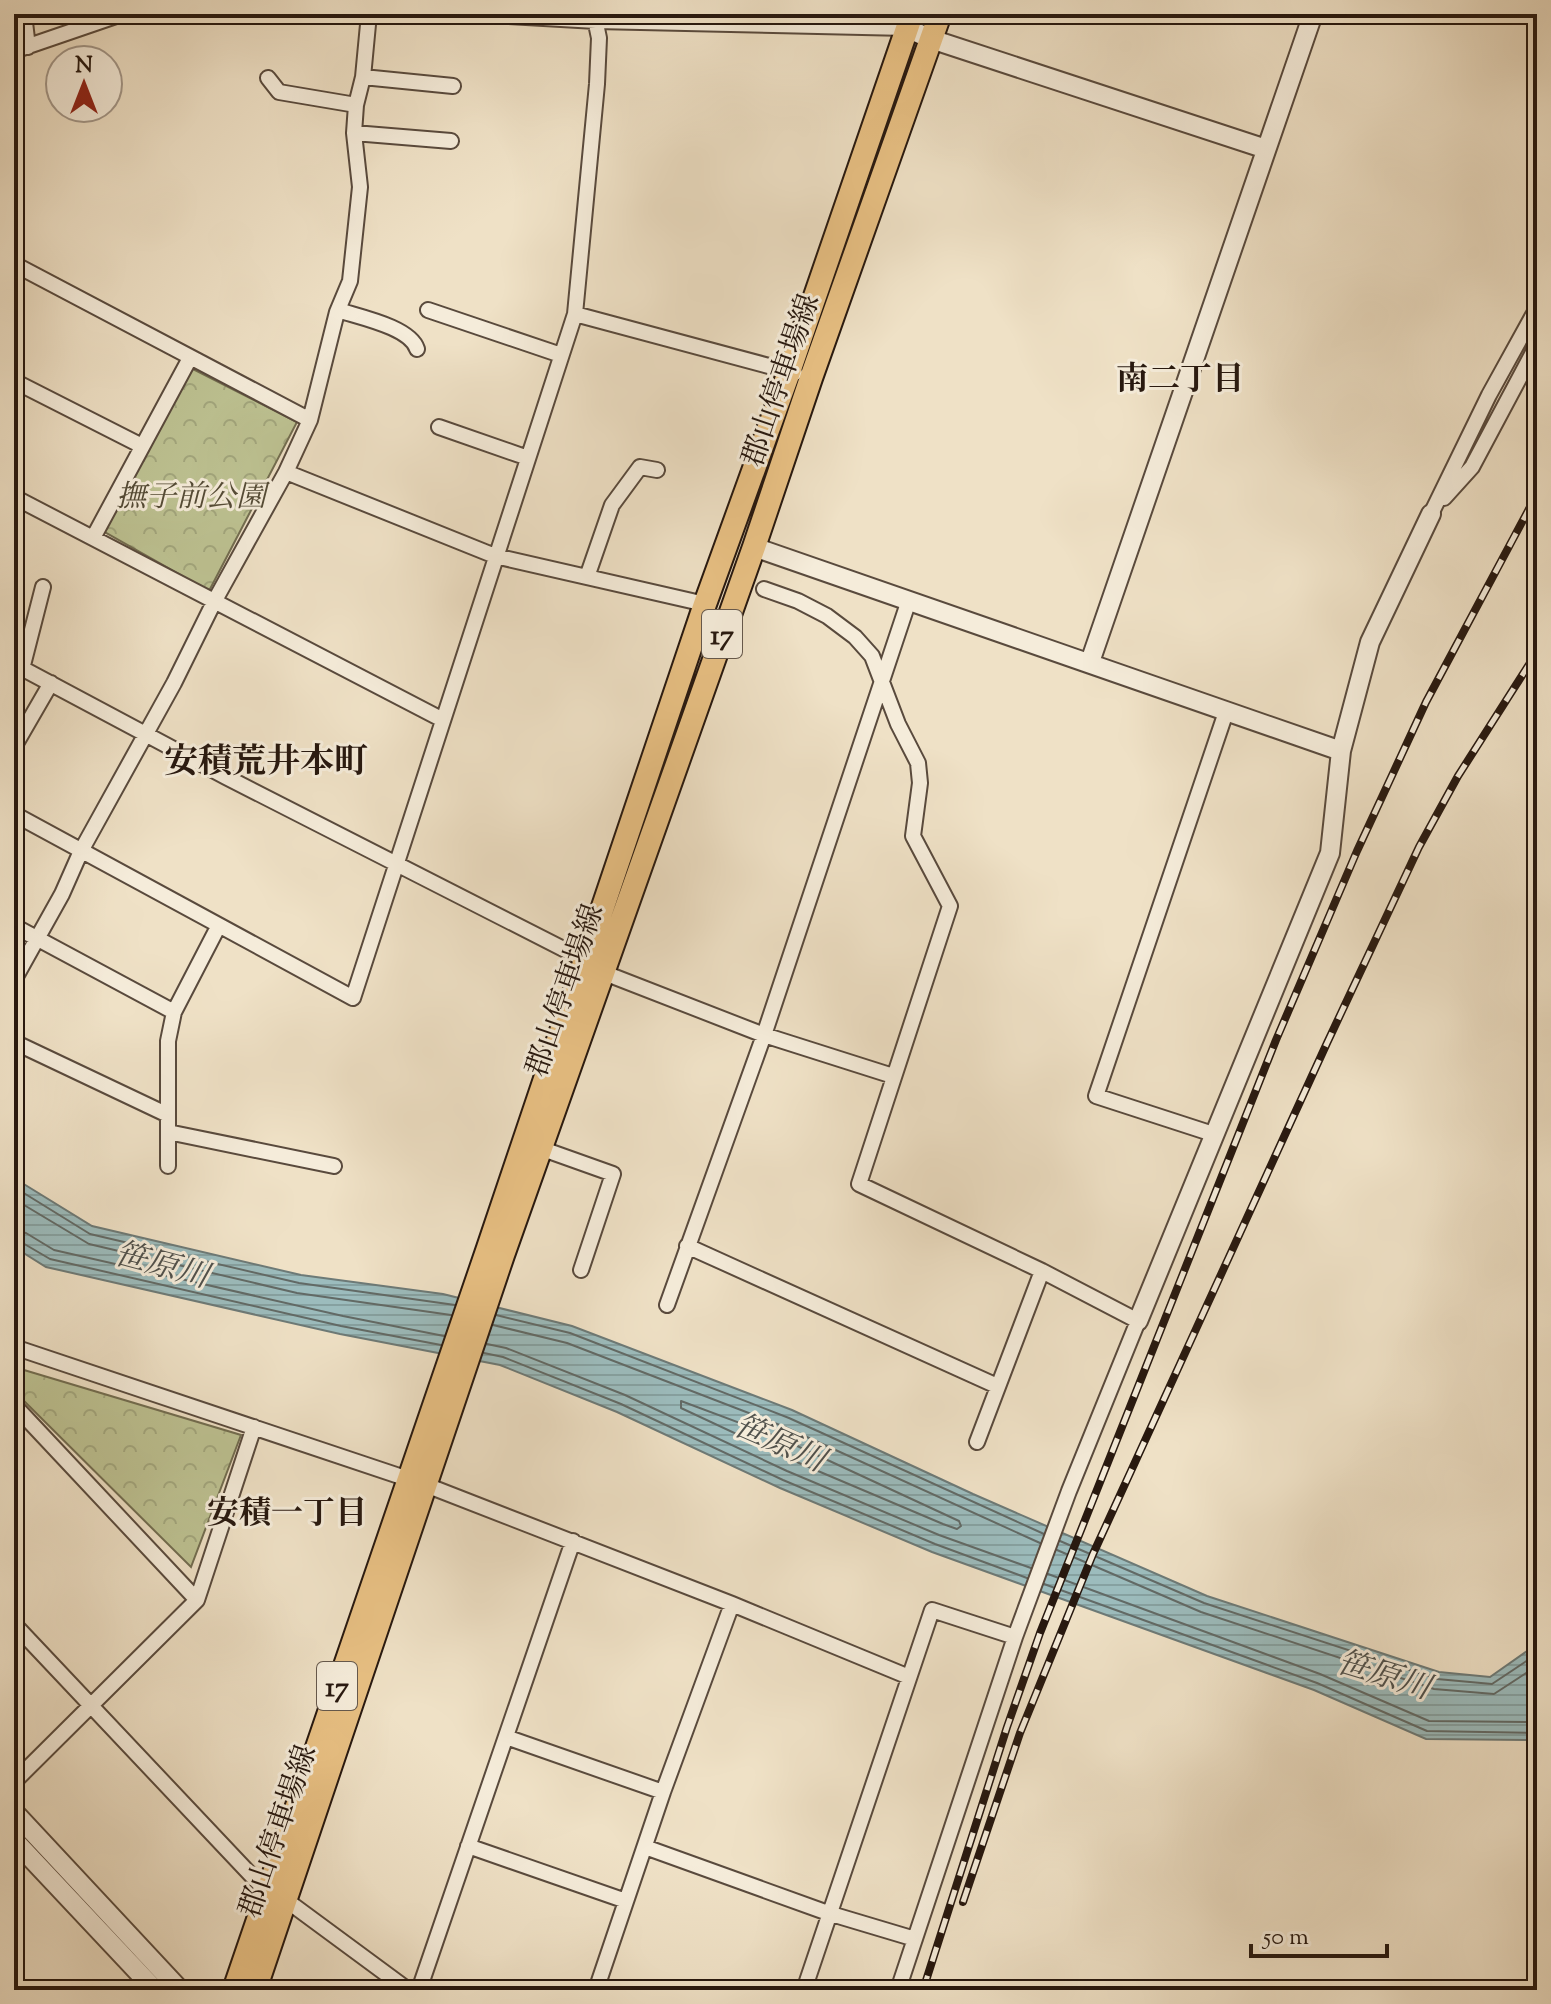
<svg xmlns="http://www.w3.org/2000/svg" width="1551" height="2004" font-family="'Sorts Mill Goudy','Noto Serif JP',serif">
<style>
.park{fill:url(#park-crowns);stroke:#726d50;stroke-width:2}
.water{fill:url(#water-rules);stroke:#6d7a77;stroke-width:2}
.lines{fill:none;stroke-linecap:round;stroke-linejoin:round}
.shore{stroke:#626a66;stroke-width:2}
.minor-casing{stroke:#594a3d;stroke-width:18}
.tertiary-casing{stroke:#594a3d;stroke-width:22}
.primary-casing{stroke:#27180f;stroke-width:26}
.minor{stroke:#f5ecda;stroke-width:14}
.tertiary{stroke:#f5ecda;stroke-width:18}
.primary{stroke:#e8c083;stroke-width:22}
.rail-casing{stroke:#27180f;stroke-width:8}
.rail{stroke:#f5ecda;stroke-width:5;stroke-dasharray:15;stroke-linecap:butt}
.labels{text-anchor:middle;stroke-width:6;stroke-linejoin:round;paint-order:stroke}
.shield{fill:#f5ecda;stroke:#65584c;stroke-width:2}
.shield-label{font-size:28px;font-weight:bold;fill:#27180f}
.street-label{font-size:30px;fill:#27180f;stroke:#f5ecda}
.park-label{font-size:30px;font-style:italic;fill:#544b36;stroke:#f5ecda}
.neighbourhood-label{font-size:32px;font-weight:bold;fill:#27180f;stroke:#f5ecda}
.water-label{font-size:32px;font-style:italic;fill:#50514c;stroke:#f5ecda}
.quarter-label{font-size:34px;font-weight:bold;fill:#27180f;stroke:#f5ecda}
</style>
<defs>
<pattern id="park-crowns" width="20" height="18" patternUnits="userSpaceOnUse" patternTransform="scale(2)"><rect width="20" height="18" fill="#bdc292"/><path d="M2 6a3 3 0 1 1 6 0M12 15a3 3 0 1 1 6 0" fill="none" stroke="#a2a67d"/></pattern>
<pattern id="water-rules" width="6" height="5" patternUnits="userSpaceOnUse" patternTransform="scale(2)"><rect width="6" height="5" fill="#9cbcbd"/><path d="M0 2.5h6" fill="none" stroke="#86a1a1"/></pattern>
</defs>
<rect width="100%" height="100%" fill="#efe1c6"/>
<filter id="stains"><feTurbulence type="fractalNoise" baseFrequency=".0025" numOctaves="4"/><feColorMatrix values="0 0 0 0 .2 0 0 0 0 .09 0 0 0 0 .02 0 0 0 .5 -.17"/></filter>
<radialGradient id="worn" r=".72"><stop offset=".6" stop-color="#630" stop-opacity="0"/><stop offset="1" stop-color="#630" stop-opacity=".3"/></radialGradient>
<path class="park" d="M191,368L297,422L209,591L103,531Z
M14,1367L241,1435L191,1567L14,1391Z"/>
<path class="water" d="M14,1178L92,1226L301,1275L443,1294L572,1326L792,1410L973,1494L1207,1596L1439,1672L1490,1677L1537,1644V1740L1426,1739L1314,1690L932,1552L780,1488L617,1412L500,1365L340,1334L46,1267L14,1247Z"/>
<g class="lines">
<path class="shore" d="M14,1187L90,1234L299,1283L455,1305
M14,1199L89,1244L297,1293L451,1315
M14,1231L26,1233L54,1250L343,1316L444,1336
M14,1241L21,1242L50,1259L341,1326L441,1345
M496,1315L570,1333L789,1418L1044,1534
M493,1325L567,1343L785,1427L1040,1543
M487,1344L506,1348L625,1395L787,1471L939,1535L1031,1568
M484,1353L503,1357L621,1404L783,1480L935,1544L1027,1578
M681,1401L780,1438L959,1521L961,1526L957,1529L943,1524L792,1460L681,1408Z
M1060,1541L1204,1603L1437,1679L1492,1684L1537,1654
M1057,1550L1201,1612L1434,1689L1494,1694L1537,1666
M1048,1574L1320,1674L1429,1721L1537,1722
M1044,1584L1317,1683L1427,1731L1537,1733"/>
<g class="minor-casing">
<path id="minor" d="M24,14L28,47
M476,14L596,21L907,28
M14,51L122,14
M363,77L453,86
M268,78L279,92L356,105
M354,133L451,141
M14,264L310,420
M338,310C359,317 410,327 417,349
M428,310L561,355
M575,314L795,373
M14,381L142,446
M439,427L528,458
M286,472L495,556L705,604
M14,497L443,720
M1444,498L1472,467L1537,345
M1431,514L1489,395L1537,308
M93,538L190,358
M587,577L612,505L640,467L657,470
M764,589L798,601L827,616L855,637L872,656L898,724L918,763L920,783L913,836L950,906L859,1184L1042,1271L1138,1321L1069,1491L1015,1637L898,1990
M14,664L226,777L585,960L602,972L764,1035L893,1076
M22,669L43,587
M14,747L51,683
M14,814L353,998L575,314L597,84L599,38L594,14
M14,926L174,1012
M14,980L62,894L81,851L174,683L214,602L286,472L310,420L337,312L350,281L360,187L354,133L356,105L363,77L369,14
M14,1042L168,1115
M168,1132L334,1166
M1213,1134L1096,1096L1226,712
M540,1148L613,1174L581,1270
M168,1166V1041L174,1012L218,927
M687,1246L997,1386
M667,1305L764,1035L908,603
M14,1347L426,1485L732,1604L909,1677
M14,1405L197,1600
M977,1442L1042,1271
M14,1624L266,1891
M506,1737L663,1792
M14,1782L197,1600L254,1427
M468,1846L626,1901
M645,1847L828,1913L915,1939
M286,1900L408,1990
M419,1990L573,1541
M596,1990L663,1792L732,1604
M804,1990L932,1610L1015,1637"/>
</g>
<g class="tertiary-casing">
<path id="tertiary" d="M907,28L931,39L1266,149
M754,547L1341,751
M1090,662L1313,14
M1138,1321L1330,853L1341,751L1370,642L1431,514
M14,1812L180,1990
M14,1840L155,1990"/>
</g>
<g class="primary-casing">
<path id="primary" d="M234,1990L488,1248L705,604L789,372L912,14
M255,1990L503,1255L754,547L811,378L940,14"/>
</g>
<use href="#minor" class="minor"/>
<use href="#tertiary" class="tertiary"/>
<use href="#primary" class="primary"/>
<g class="rail-casing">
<path id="rail" d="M963,1902L1020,1733L1093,1554L1327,1043L1419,847L1458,776L1537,652
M923,1990L1007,1727L1040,1633L1276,1040L1357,851L1426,702L1537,494"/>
</g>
<use href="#rail" class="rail"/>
</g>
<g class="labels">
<g class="shield">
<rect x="702" y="610" width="40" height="48" rx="6"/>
<rect x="317" y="1662" width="40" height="48" rx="6"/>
</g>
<g class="shield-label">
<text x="722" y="644">17</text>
<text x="337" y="1696">17</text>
</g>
<g class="street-label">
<text transform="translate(780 380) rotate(-71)" y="10">郡山停車場線</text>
<text transform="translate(564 990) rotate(-71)" y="10">郡山停車場線</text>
<text transform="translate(277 1831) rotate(-71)" y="10">郡山停車場線</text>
</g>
<g class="park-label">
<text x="191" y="506">撫子前公園</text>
</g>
<g class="neighbourhood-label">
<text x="1180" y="389">南二丁目</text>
<text x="287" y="1523">安積一丁目</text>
</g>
<g class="water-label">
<text transform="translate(162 1264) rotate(15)" y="11">笹原川</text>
<text transform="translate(780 1442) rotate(24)" y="11">笹原川</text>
<text transform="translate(1384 1674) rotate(17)" y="11">笹原川</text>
</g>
<g class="quarter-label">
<text x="266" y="772">安積荒井本町</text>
</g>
</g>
<rect width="1551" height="2004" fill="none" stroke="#efe1c6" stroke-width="48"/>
<rect x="16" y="16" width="1519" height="1972" fill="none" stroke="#27180f" stroke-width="4"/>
<rect x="24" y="24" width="1503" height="1956" fill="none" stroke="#27180f" stroke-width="2"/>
<g transform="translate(84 84)"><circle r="38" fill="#f5ecda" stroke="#a39789" stroke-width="2"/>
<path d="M0-6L14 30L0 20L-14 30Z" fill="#8f2418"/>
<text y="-12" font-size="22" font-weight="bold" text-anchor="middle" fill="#27180f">N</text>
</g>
<path d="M1251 1944v12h136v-12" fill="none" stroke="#27180f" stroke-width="4"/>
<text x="1263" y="1944" font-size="24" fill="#27180f" stroke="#f5ecda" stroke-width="6" paint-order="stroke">50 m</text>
<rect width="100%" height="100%" filter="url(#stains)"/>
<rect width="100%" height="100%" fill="url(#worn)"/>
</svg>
